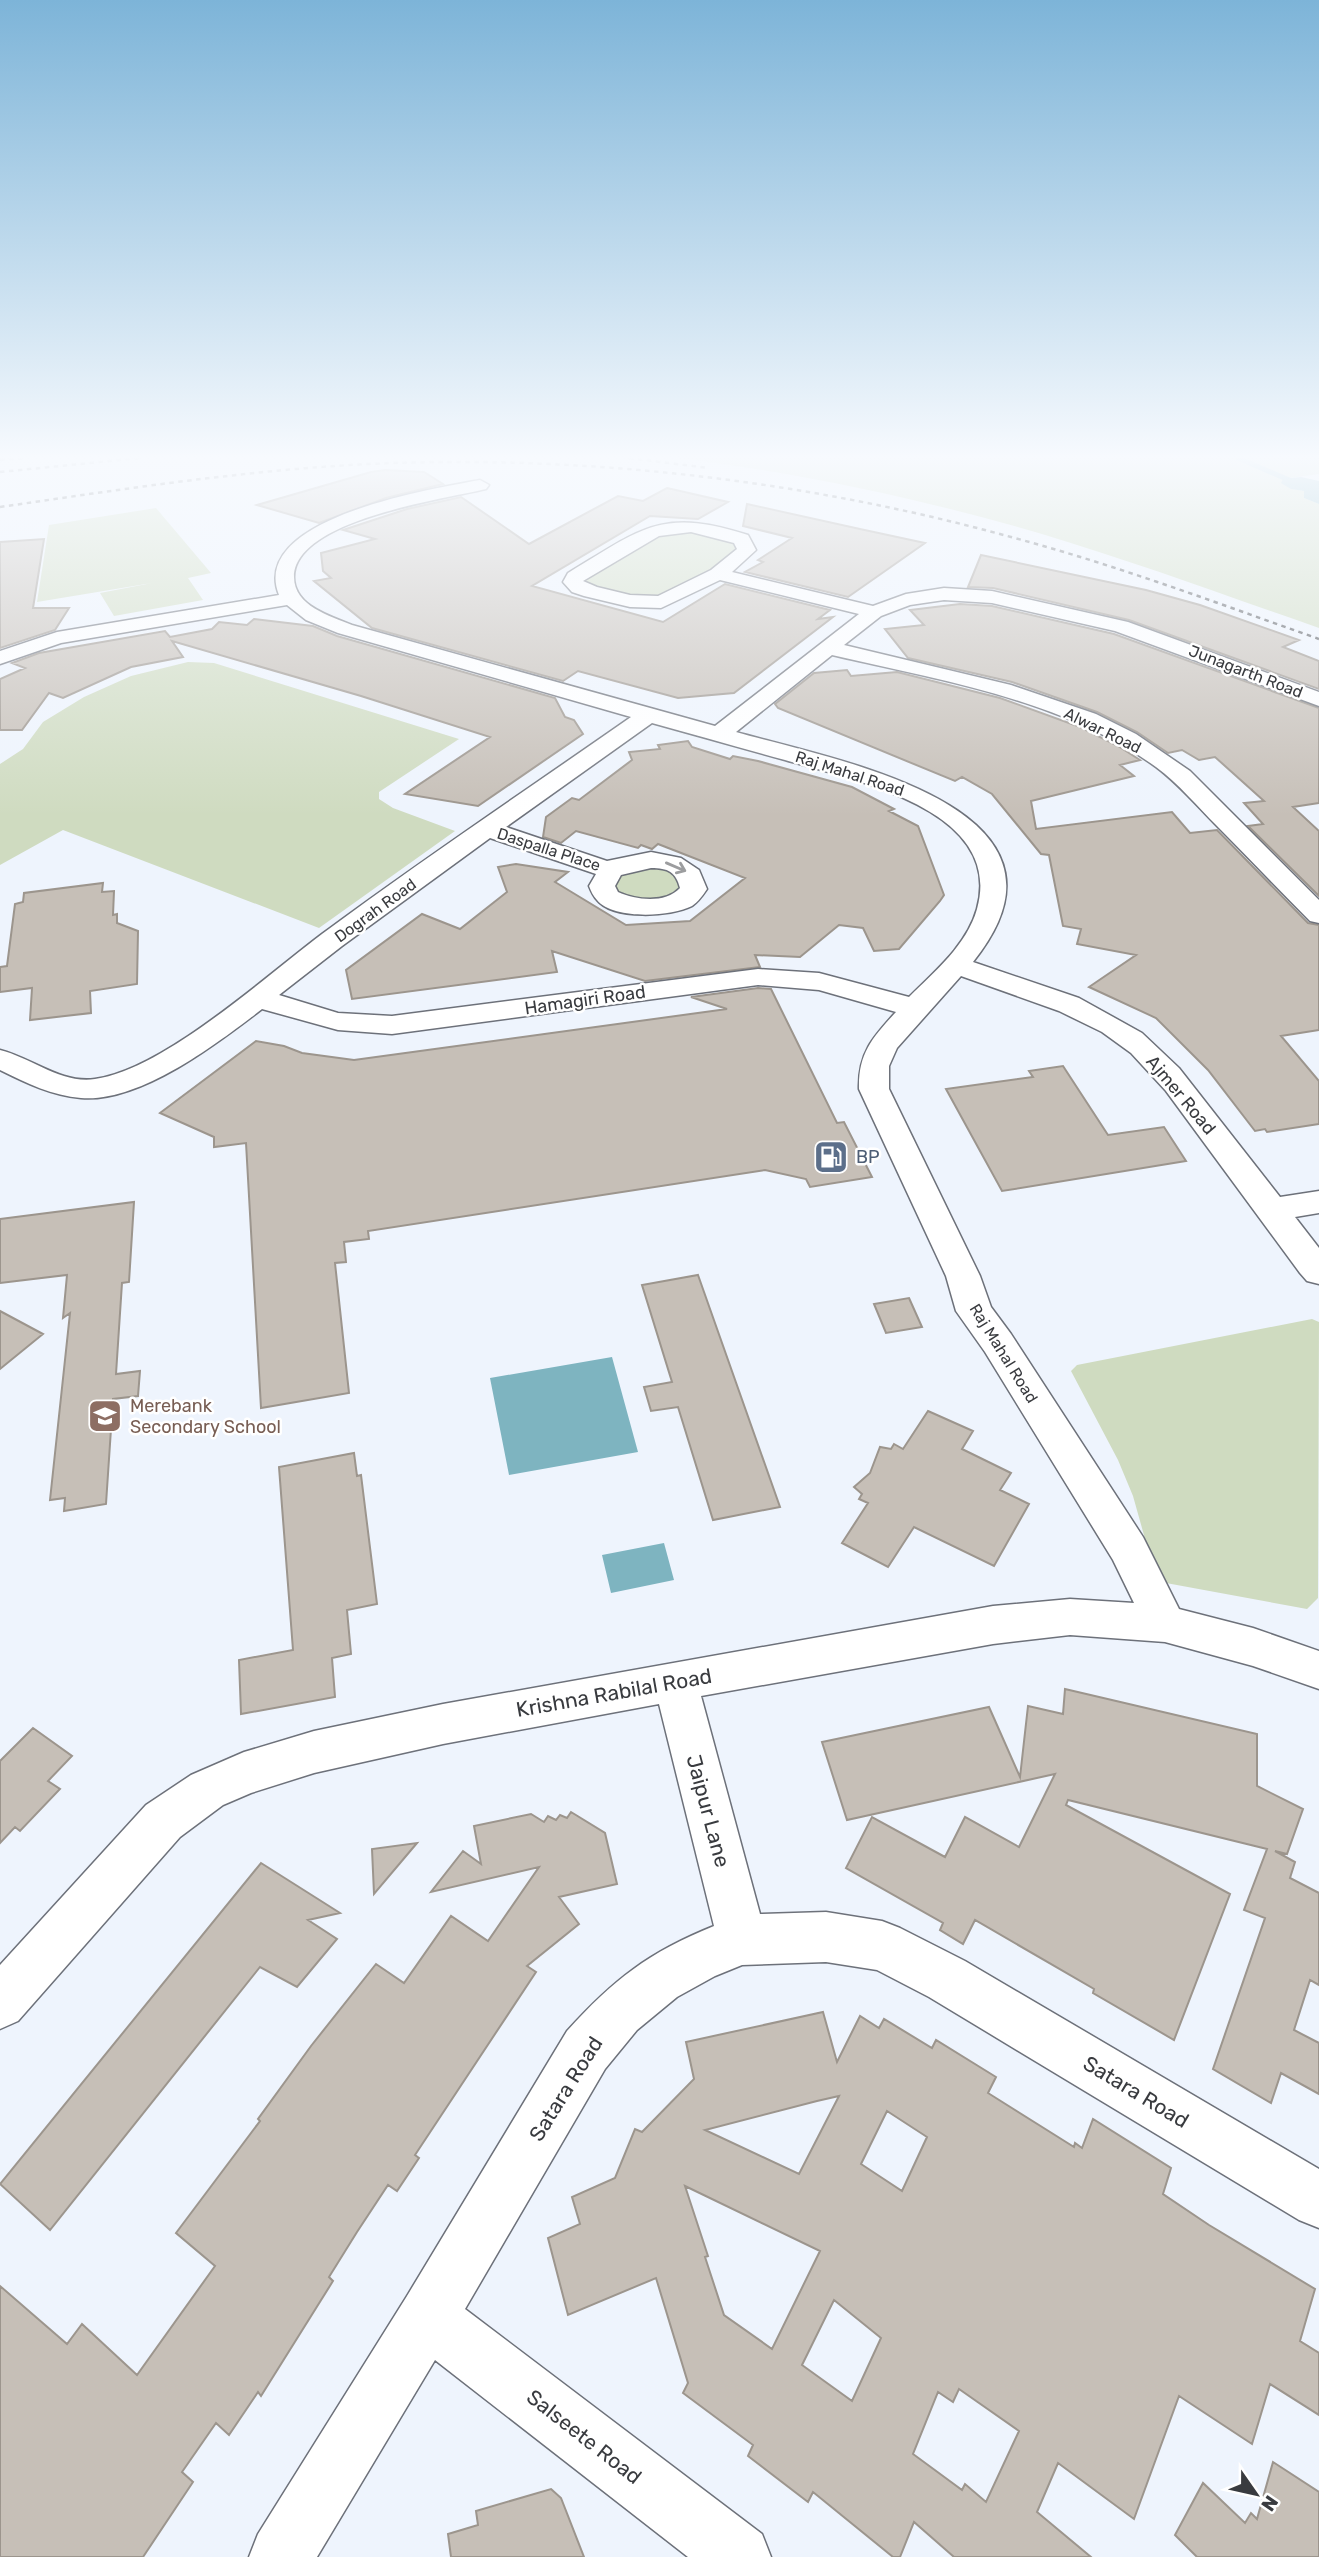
<svg xmlns="http://www.w3.org/2000/svg" width="1319" height="2557" font-family="Rubik,sans-serif">
<style>
.green{fill:#cfdbc0}
.water{fill:#7eb4c0}
.lines{fill:none;stroke-linecap:round;stroke-linejoin:round}
.stream{stroke:#7eb4c0;stroke-width:5}
.building{fill:#c6bfb7;stroke:#9c958d;stroke-width:2;fill-rule:evenodd}
.minor-casing{stroke:#6d717a;stroke-width:3}
.minor{fill:#fff;fill-rule:evenodd}
.rail{stroke:#53565b;stroke-width:2.5;stroke-dasharray:4.5 4.5;stroke-linecap:butt}
.oneway{stroke:#9c9d9f}
.labels{text-anchor:middle;stroke-width:5;stroke-linejoin:round;paint-order:stroke}
.far-street-label{font-size:16px;fill:#393b3f;stroke:#fff}
.street-label{font-size:18px;fill:#393b3f;stroke:#fff}
.service-label{font-size:18px;fill:#4e5e75;stroke:#fff;text-anchor:start}
.education-label{font-size:18px;fill:#785e54;stroke:#fff;text-anchor:start}
.near-street-label{font-size:21px;fill:#393b3f;stroke:#fff}
</style>
<rect width="100%" height="100%" fill="#eef4fd"/>
<path class="green" d="M678,458H1319V474L1283,479L1291,489L1305,491L1304,498L1319,504V628C1227,596 1135,562 1042,534C923,499 801,473 678,458Z
M156,508L211,573L188,578L203,600L114,616L100,593L152,583L37,602L49,525Z
M677,528L736,541L739,550L682,591L642,600L587,586L583,581L651,535Z
M188,662L214,663L459,739L379,792V799L393,808L455,831L319,928L63,830L0,865V764L23,749L43,722L84,697L131,676Z
M665,865L688,883L660,904L614,894L613,877L618,872Z
M1312,1319L1319,1322L1318,1598L1307,1609L1166,1583L1156,1578L1133,1496L1118,1460L1071,1371L1077,1365Z"/>
<path class="water" d="M1301,477L1319,481V504L1304,498V491L1291,489L1281,483L1283,479Z
M612,1357L638,1452L509,1475L490,1378Z
M664,1543L674,1580L611,1593L602,1555Z"/>
<g class="lines">
<path class="stream" d="M1238,458L1319,493"/>
</g>
<path class="building" d="M385,470L424,472L443,484L386,498L319,523L257,505L371,472Z
M667,488L728,502L698,519L650,516L532,586L663,622L725,584L830,610L818,619L833,617L734,693L678,698L578,671L563,681L372,628L314,581L331,578L323,571L321,553L375,539L343,530L407,509L461,497L529,544L618,496L643,501Z
M747,504L860,529L925,543L848,597L745,572L763,562L758,560L792,538L743,526Z
M44,539L33,608H69L55,630L0,648V542Z
M981,555L1146,590L1200,605L1299,640L1283,647L1319,661V689L1129,620L993,588L968,587Z
M960,604L992,606L1114,634L1319,708V803L1293,807L1319,831V896L1248,826L1263,824L1244,803L1264,801L1215,757L1199,760L1182,750L1168,753L1137,732L1097,712L1012,682L908,658L885,629L924,625L910,610Z
M254,619L313,626L337,636L555,698L565,717L574,720L583,734L478,806L405,794L490,737L361,696L172,641L183,657L131,667L63,698L49,693L22,730H0V679L25,668L12,663L39,653L165,631L170,637L212,629L219,622L247,625Z
M847,670L851,676L897,672L1000,698L1080,727L1118,746L1140,760L1120,765L1134,776L1031,801L1036,829L1172,812L1190,833L1217,830L1308,923L1319,925V1030L1281,1036L1319,1081V1124L1267,1132L1265,1129L1255,1131L1208,1070L1156,1018L1089,987L1136,955L1077,944L1081,929L1063,926L1049,855L1041,854L992,794L962,777L955,781L778,708L775,704L814,673Z
M688,741L692,747L730,759L733,756L758,761L852,787L894,809L889,811L918,826L944,895L940,901L899,949L874,951L863,928L839,925L800,957L755,955L760,967L645,981L552,951L557,972L352,999L346,970L422,914L460,929L507,892L498,867L516,864L568,872L555,882L626,925L690,921L745,878L658,844L652,849L641,845L638,848L576,831L561,843L543,837L546,817L572,798L579,800L632,760L629,752L660,749L658,745Z
M103,883L102,892L114,891L113,915L117,914V923L138,931L137,984L90,991L91,1013L30,1020L32,988L0,992V967L7,966L15,904L23,902L24,893Z
M758,988L771,989L837,1123L844,1122L872,1177L810,1187L806,1179L765,1170L368,1231L369,1239L344,1242L346,1262L335,1263L349,1393L261,1408L246,1143L214,1147V1137L160,1113L256,1041L284,1046L302,1053L354,1060L727,1009L691,997Z
M1063,1066L1108,1135L1164,1127L1186,1161L1002,1191L946,1089L1033,1077L1029,1071Z
M134,1202L129,1282L122,1283L116,1374L140,1371L138,1396L113,1399L106,1504L64,1511L65,1498L50,1500L70,1313L63,1318L67,1275L0,1283V1219Z
M698,1275L780,1507L713,1520L678,1407L651,1411L644,1387L672,1382L642,1285Z
M909,1298L922,1327L886,1333L874,1304Z
M0,1311L43,1334L0,1369Z
M928,1411L973,1431L962,1449L1011,1473L1000,1490L1029,1504L994,1566L914,1527L888,1567L842,1543L868,1503L859,1499L862,1494L854,1487L870,1473L880,1447L891,1449L894,1444L903,1449Z
M354,1453L357,1476L361,1475L377,1604L347,1610L351,1654L332,1658L335,1697L241,1714L239,1660L293,1650L279,1467Z
M1065,1689L1257,1734V1786L1303,1809L1287,1854L1275,1851L1295,1862L1290,1878L1319,1893V1985L1310,1980L1294,2030L1319,2043V2094L1281,2073L1271,2103L1213,2069L1265,1918L1244,1910L1267,1849L1068,1800L1066,1805L1230,1894L1174,2040L1093,1993L1094,1989L975,1920L963,1944L940,1930L943,1923L846,1868L872,1817L945,1857L965,1817L1019,1847L1055,1774L847,1820L822,1742L989,1707L1020,1777L1028,1706L1063,1714Z
M33,1728L72,1756L48,1781L60,1789L20,1831L15,1827L0,1843V1761Z
M571,1812L605,1833L617,1884L559,1897L579,1924L527,1966L536,1972L415,2155L419,2158L397,2191L388,2185L357,2232L329,2277L333,2281L261,2396L258,2392L229,2435L216,2423L182,2472L193,2482L143,2557H0V2286L67,2344L82,2324L137,2375L215,2266L176,2233L260,2121L258,2119L311,2046L376,1964L404,1983L451,1916L488,1941L539,1867L431,1892L463,1851L481,1864L474,1826L531,1814L544,1822L548,1816L556,1820L560,1815L567,1818Z
M417,1843L374,1894L372,1849Z
M261,1863L340,1913L308,1920L337,1939L297,1987L260,1967L50,2230L0,2184Z
M823,2012L837,2062L860,2016L879,2028L884,2019L932,2048L936,2040L996,2077L988,2093L1074,2147L1075,2143L1082,2148L1093,2119L1171,2168L1163,2194L1209,2225L1315,2289L1300,2341L1319,2353V2415L1270,2384L1252,2444L1179,2396L1134,2519L1058,2463L1037,2512L1091,2557H954L914,2522L900,2557H893L813,2492L808,2502L748,2456L753,2445L683,2393L688,2383L656,2278L568,2315L548,2238L580,2224L572,2197L615,2178L635,2129L642,2132L694,2079L686,2042ZM839,2096L799,2174L705,2130L817,2101ZM887,2111L927,2137L902,2191L861,2164ZM685,2186L820,2251L772,2349L724,2315L705,2257L708,2256ZM834,2300L881,2338L852,2401L802,2365ZM959,2389L1019,2431L986,2502L965,2484L962,2490L913,2454L938,2392L953,2402Z
M1273,2462L1319,2492V2557H1197L1175,2535L1203,2483L1245,2523L1251,2513L1257,2519Z
M551,2489L561,2498L584,2557H451L448,2534L478,2525L476,2511Z"/>
<g class="lines">
<g class="minor-casing">
<path id="minor" d="M480,480L489,485L486,489C444,499 294,520 294,577C294,606 330,616 352,625L715,726L859,614L720,580L661,608L630,607L584,596L572,592L563,582L568,573C641,529 661,507 748,535L756,550L732,572L873,606L906,594L944,588L992,591L1128,622L1319,692V706L1115,631L992,603L944,600L910,605L881,616L844,645L1011,685L1096,714L1136,734L1190,771L1319,900V923L1310,921C1278,889 1248,857 1217,826C1197,806 1179,784 1156,767C1062,699 943,681 832,655L736,732C834,760 1099,806 973,962L1079,998L1142,1033L1179,1068L1280,1197L1319,1191V1213L1295,1217L1319,1248V1284L1307,1281L1300,1273L1166,1091L1131,1053L1102,1032L1059,1011L961,976L897,1048L889,1066V1089L980,1276L991,1307L1011,1334L1143,1537L1179,1609L1253,1628L1319,1651V1689L1253,1666L1165,1642L1070,1635L993,1644L701,1696L760,1914L826,1912L882,1921L900,1928L965,1961L1319,2169V2228L1299,2220L929,1997L877,1970L826,1962L742,1965L715,1976L677,1997L637,2030L605,2069L465,2309L762,2534L771,2557H688L435,2360L317,2557H249L258,2534L407,2296L567,2031C613,1980 649,1952 714,1926L659,1704L443,1744L314,1773L251,1793L223,1805L180,1837L18,2021L0,2029V1965L146,1805L191,1775L244,1752L314,1731L443,1704L993,1606L1070,1599L1134,1603L1113,1560L985,1352L956,1311L946,1276L859,1089C858,1053 873,1037 896,1012L819,990L758,985L392,1034L338,1030L262,1009C218,1043 140,1103 81,1098C53,1096 26,1083 0,1070V1050C32,1058 61,1084 95,1079C163,1070 266,976 322,934C423,859 528,789 631,717L338,633L306,620L287,605L61,643L0,664V651L57,632L279,595C248,518 432,489 480,480ZM691,532L734,543L737,549L711,570L658,596L630,595L597,587L583,581L659,536ZM652,723C696,735 741,748 785,760C853,780 1005,809 977,909C967,945 934,972 909,997L819,973L758,969L392,1016L338,1013L279,995L342,946L490,838L596,874L589,886C591,891 593,896 597,900C613,920 671,917 692,906C698,902 703,895 707,889L699,870L681,858L651,852L607,861L506,827ZM651,868C668,868 676,872 680,888C665,904 636,900 618,892L615,886L621,875Z"/>
</g>
<use href="#minor" class="minor"/>
<path class="rail" d="M629,458L709,468
M0,460L28,458
M0,472L139,458
M0,507C145,486 290,463 437,462C630,460 825,486 1011,537C1116,565 1217,603 1319,639"/>
</g>
<defs><path id="oneway-shaft" d="M-6 0H5M1.5-3L5.5 0L1.5 3" fill="none" stroke-width="1.6" stroke-linecap="round" stroke-linejoin="round" transform="scale(1.75)"/></defs>
<use class="oneway" href="#oneway-shaft" transform="translate(676 867) rotate(23)"/>
<linearGradient id="sky" x2="0" y2="1"><stop stop-color="#7db4d8"/><stop offset="0.56" stop-color="#f7fafe"/><stop offset="1" stop-color="#f7fafe" stop-opacity="0"/></linearGradient>
<rect width="1319" height="816" fill="url(#sky)"/>
<defs>
<g id="fuel-square" transform="scale(1.75)"><rect x="-9" y="-9" width="18" height="18" rx="4" fill="#5c6f8a" stroke="#fff"/><path d="M-5.5-6h7V0h2V4h1.3V-2.5L3-4.5l.8-.8L6-3V5H2.5V1h-1V6h-7ZM-4.2-4.7v3.2H.2V-4.7Z" fill="#fff"/></g>
<g id="school-square" transform="scale(1.75)"><rect x="-9" y="-9" width="18" height="18" rx="4" fill="#8d6e63" stroke="#fff"/><path d="M0-5L7-2L0 1L-7-2ZM-4 1L0 2.5L4 1V4Q0 6-4 4Z" fill="#fff"/></g>
</defs>
<g fill-rule="evenodd">
<use href="#fuel-square" x="831" y="1157"/>
<use href="#school-square" x="105" y="1416"/>
</g>
<g class="labels">
<g class="far-street-label">
<text transform="translate(1246 671) rotate(21)" y="6">Junagarth Road</text>
<text transform="translate(1103 730) rotate(26)" y="6">Alwar Road</text>
<text transform="translate(850 773) rotate(18)" y="6">Raj Mahal Road</text>
<text transform="translate(549 849) rotate(18)" y="6">Daspalla Place</text>
<text transform="translate(375 910) rotate(-36)" y="6">Dograh Road</text>
<text transform="translate(1004 1353) rotate(58)" y="6">Raj Mahal Road</text>
</g>
<g class="street-label">
<text transform="translate(585 1000) rotate(-8)" y="6">Hamagiri Road</text>
<text transform="translate(1181 1095) rotate(50)" y="6">Ajmer Road</text>
</g>
<g class="service-label">
<text x="856" y="1163">BP</text>
</g>
<g class="education-label">
<text x="130" y="1412">Merebank<tspan x="130" dy="21">Secondary School</tspan></text>
</g>
<g class="near-street-label">
<text transform="translate(614 1693) rotate(-10)" y="7">Krishna Rabilal Road</text>
<text transform="translate(708 1811) rotate(75)" y="7">Jaipur Lane</text>
<text transform="translate(566 2089) rotate(-58)" y="7">Satara Road</text>
<text transform="translate(1136 2092) rotate(31)" y="7">Satara Road</text>
<text transform="translate(584 2437) rotate(38)" y="7">Salseete Road</text>
</g>
</g>
<g transform="translate(1256 2494) rotate(124)" stroke="#ffffff" stroke-width="5" paint-order="stroke">
<path d="M0-5L12 26L0 18L-12 26Z" fill="#393b3f"/>
<text y="-10" font-size="19" font-weight="bold" text-anchor="middle" fill="#393b3f">N</text>
</g>
</svg>
